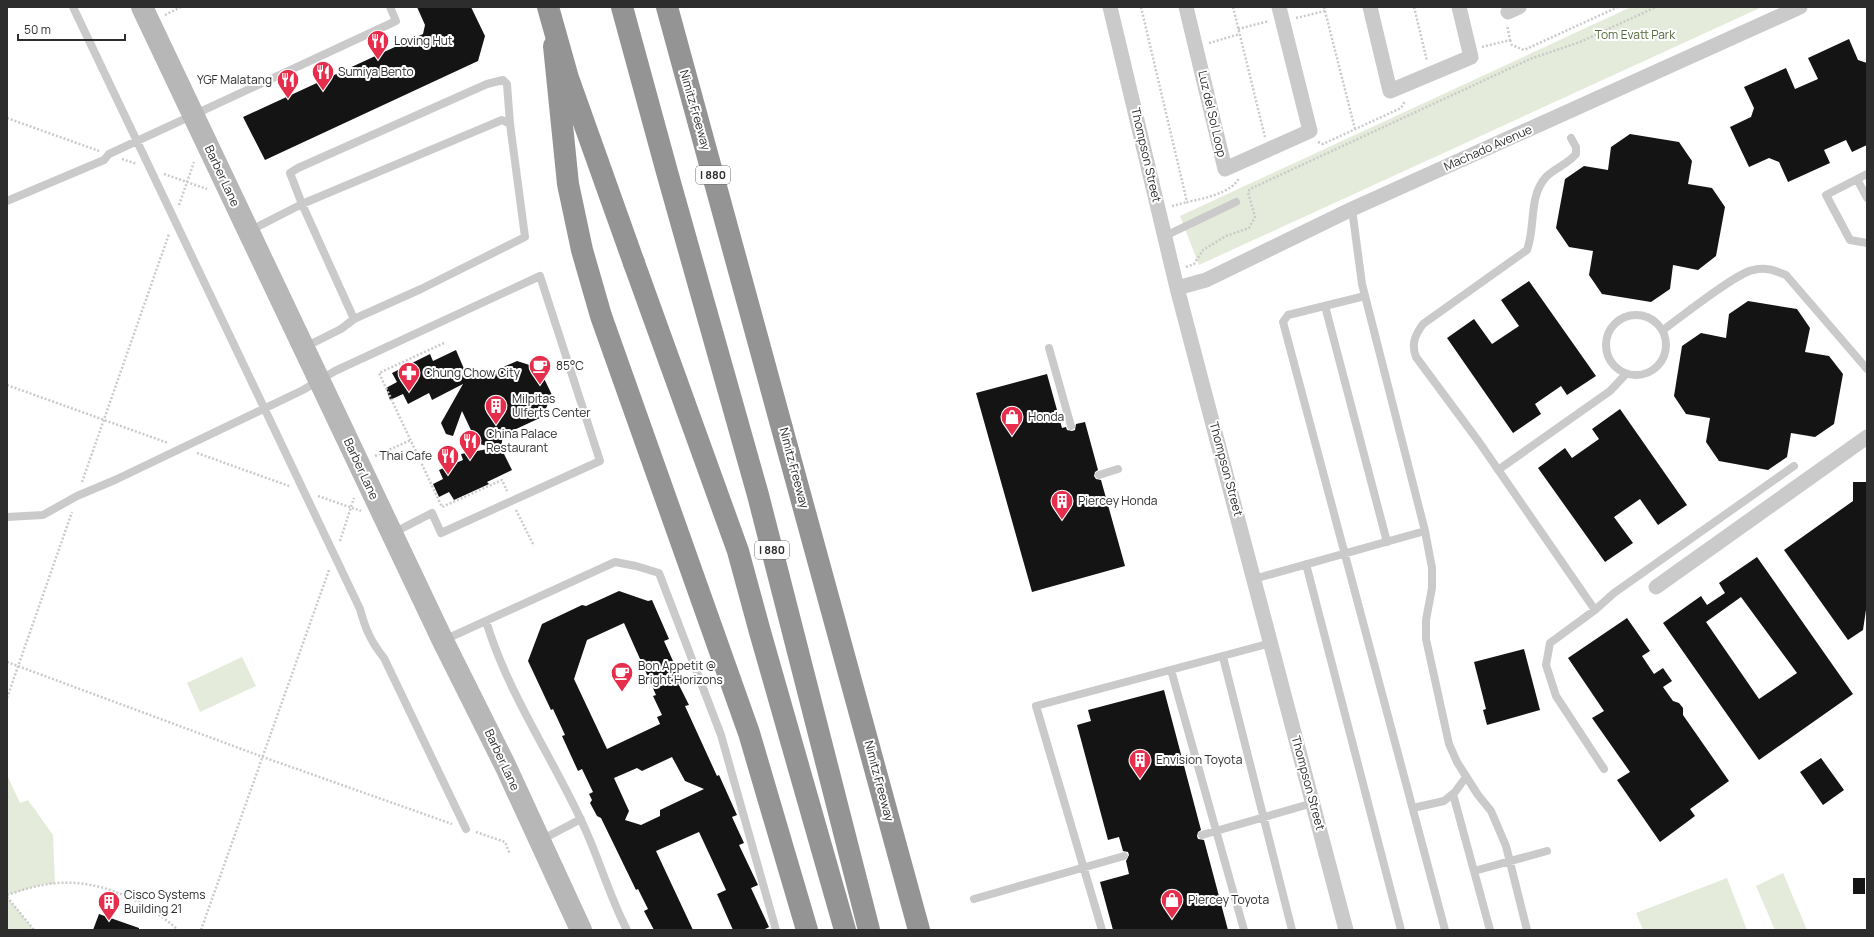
<svg xmlns="http://www.w3.org/2000/svg" width="1874" height="937" font-family="Manrope,sans-serif">
<style>
.green{fill:#e5ebda}
.building{fill:#141414;fill-rule:evenodd}
.lines{fill:none;stroke-linecap:round;stroke-linejoin:round}
.path{stroke:#cacaca;stroke-width:2.5;stroke-dasharray:2 2;stroke-linecap:butt}
.lane{stroke:#cacaca;stroke-width:8}
.street{stroke:#cacaca;stroke-width:15}
.secondary{stroke:#b7b7b7;stroke-width:22}
.highway{stroke:#949494;stroke-width:22}
.highway-bridge{stroke:#949494;stroke-width:22}
.labels{text-anchor:middle;stroke-width:4;stroke-linejoin:round;paint-order:stroke}
.shield{fill:#fff;stroke:#6c6c6c;stroke-width:1}
.shield-label{font-size:11px;font-weight:bold;fill:#2d2d2d}
.park-label{font-size:12px;fill:#54693a;stroke:#fff}
.poi-label{font-size:12px;fill:#2d2d2d;stroke:#fff;text-anchor:start}
.street-label{font-size:12px;fill:#2d2d2d;stroke:#fff}
</style>
<rect width="100%" height="100%" fill="#fff"/>
<path class="green" d="M1631,7H1762L1199,265L1180,216Z
M242,657L256,686L200,712L187,683Z
M7,775L20,803L28,800L53,835L55,884H44L7,895Z
M1783,873L1807,930H1775L1756,886Z
M1727,878L1747,930H1643L1636,913Z
M7,897L34,930H7Z"/>
<path class="building" d="M417,7H471L485,36L478,61L265,160L243,117L423,34L425,25Z
M1849,39L1858,60L1867,63V145L1852,152L1846,140L1824,150L1830,163L1788,182L1779,162L1769,158L1749,167L1730,127L1751,117L1754,108L1744,87L1786,68L1795,89L1818,79L1808,58Z
M1630,134L1679,142L1692,161L1688,184L1712,188L1725,207L1716,256L1698,270L1673,265L1670,289L1651,302L1602,294L1589,275L1593,251L1569,247L1556,228L1565,179L1584,166L1608,170L1611,147Z
M1529,281L1596,376L1567,395L1561,386L1535,404L1541,414L1513,433L1447,338L1474,319L1492,344L1519,326L1501,300Z
M1748,301L1797,309L1810,328L1805,352L1829,356L1843,374L1834,424L1815,437L1791,433L1787,457L1768,470L1719,461L1706,442L1710,418L1686,414L1674,396L1682,346L1701,333L1726,338L1729,314Z
M456,350L467,376L470,373L474,376L480,377L517,361L539,368L552,395L542,417L503,435L501,448L512,470L487,482L489,484L454,500L449,492L439,497L433,484L443,479L439,470L463,460L461,454L493,448L477,443L462,411L453,436L446,434L441,423L463,384L432,400L429,393L408,404L403,394L390,400L386,388L397,382L392,373L430,354L433,361Z
M1047,374L1062,428L1066,427L1067,430L1072,431L1075,430L1076,424L1085,422L1098,470L1095,472L1094,476L1096,479L1101,480L1125,566L1032,592L976,393Z
M1620,409L1687,505L1658,525L1640,499L1614,517L1633,543L1605,562L1538,468L1565,448L1572,458L1599,439L1592,429Z
M1853,482H1867V603L1863,630L1848,640L1784,550L1853,501Z
M1757,557L1853,694L1759,760L1663,623L1701,596L1707,605L1725,593L1719,583ZM1741,597L1797,673L1759,699L1706,622Z
M619,591L648,601L652,600L669,639L664,641L682,681L678,683L689,705L685,706L717,776L719,775L737,815L732,817L744,843L739,845L758,885L751,888L769,927L763,930H733L717,894L726,890L699,832L656,851L693,930H654L644,911L648,909L638,889L636,890L601,818L597,816L590,803L592,800L589,794L593,792L582,769L578,771L562,736L565,735L553,709L551,710L528,661L542,624L582,605L586,606ZM624,623L656,695L653,696L662,715L657,717L660,724L607,749L574,679L587,640ZM672,757L685,781L704,789L660,810V816L641,825L625,820L629,811L614,778L637,768L642,771Z
M1627,618L1650,651L1642,656L1654,674L1663,668L1672,681L1663,687L1673,701L1679,703L1683,708V715L1729,781L1690,809L1695,816L1660,842L1617,780L1630,772L1592,718L1604,711L1568,658Z
M1524,649L1540,710L1487,725L1483,710L1486,709L1474,662Z
M1164,690L1201,830L1198,832L1197,836L1198,839L1204,840L1228,930H1113L1100,882L1129,874L1126,861L1129,855L1128,852L1123,851L1119,837L1108,840L1077,725L1091,721L1088,710Z
M1821,758L1844,790L1823,805L1800,772Z
M1853,878H1865V894H1853Z
M99,914L139,928V930H93Z"/>
<g class="lines">
<path class="path" d="M1141,7L1187,202C1202,199 1232,193 1239,178
M1233,7L1265,137
M1324,7L1355,129
M1414,7L1427,61
M165,15L181,7
M1296,18L1325,11
M1238,29L1269,21
M1510,40L1512,45L1524,50L1618,7
M1209,43L1240,34
M1482,47L1510,40L1507,25
M7,118L99,151
M1318,142L1323,144L1401,108L1405,101
M122,159L137,164
M164,174L207,189
M179,205L194,162
M1172,206L1187,202
M1186,267L1194,264L1203,250L1226,236L1249,228L1255,217L1248,192L1250,189L1530,59L1580,42L1656,7
M444,343L379,373L442,507L502,480L507,491
M7,385L168,443
M197,453L289,486
M375,456L411,440
M82,482L169,234
M318,496L361,511
M516,510L534,546
M340,541L354,498
M7,662L263,757L452,824
M7,698L72,512
M476,832L505,842L510,854
M7,895C19,891 31,887 43,885C91,875 143,898 178,930
M7,897L34,930
M201,930L329,570"/>
<path class="lane" d="M73,7L360,609C365,628 371,642 384,658L466,829
M1571,138L1576,147V154C1568,164 1555,168 1546,177C1528,197 1536,226 1527,250L1423,324C1415,335 1411,344 1416,357L1479,442L1595,610
M1867,174L1826,195L1850,240L1867,243
M1857,179L1867,198
M7,201L104,160L109,154L396,21L390,7
M1352,209L1362,284L1425,531L1432,568V588L1426,620V639L1449,744L1457,762L1478,795L1491,811L1506,846L1527,930
M249,231L302,204L502,120L510,124L525,237L421,289L354,319L302,204L290,173L298,168L487,84L503,80L507,84L510,124
M1165,236L1236,202
M1365,296L1288,315L1283,322L1445,930
M1325,306L1387,542
M1606 345a30 30 0 1 1 60 0a30 30 0 1 1-60 0Z
M1663,330C1681,317 1736,273 1753,270C1766,267 1774,270 1786,275L1867,369
M305,347L341,329L354,319
M1049,348L1071,426
M1498,470L1610,391L1626,374
M1099,475L1118,469
M7,517L43,515L77,496L115,480L303,390L335,371L540,276L600,461L441,533L432,513L393,533
M1306,564L1401,930
M1254,579L1425,531
M486,621C507,691 549,752 580,818C598,854 608,894 627,930
M444,640L615,562L636,566L659,573L721,735L776,930
M1223,657L1292,930
M1171,670L1244,930
M1604,769L1556,696L1546,665L1550,643L1595,610L1614,593L1794,466
M1453,794L1490,930
M1413,808L1444,801L1455,792L1466,777
M1202,835L1313,803
M541,840L581,819
M1474,871L1547,851
M974,899L1124,856
M1102,930L1036,706L1271,643"/>
<path class="street" d="M1110,7L1177,288L1346,930
M1186,7L1225,169L1310,131L1279,7
M1370,7L1390,91L1471,57L1459,7
M1508,12L1519,7
M1177,288L1206,280L1352,209L1800,7
M1656,587L1867,437"/>
<path class="secondary" d="M142,7L443,641L505,765L581,930"/>
<path class="highway" d="M622,7L667,172L758,495L869,930
M667,7L919,930
M554,46L568,184L582,250L601,316L749,733L807,930
M634,263L738,551L760,632L845,930"/>
<path class="highway-bridge" d="M548,7L568,78L634,263"/>
</g>
<defs>
<g id="restaurant-pin" transform="scale(1.15)"><path d="M0 17L-7.5 6A9.5 9.5 0 1 1 7.5 6Z" fill="#e62d4b" stroke="#fff"/><path d="M-5-6h1v4h1v-4h1v4h1v-4h1v5L-1.5 .5V6h-2V.5L-5-1ZM5-6V6H3V1.5H1.5Q1.5-4 5-6Z" fill="#fff"/></g>
<g id="cafe-pin" transform="scale(1.15)"><path d="M0 17L-7.5 6A9.5 9.5 0 1 1 7.5 6Z" fill="#e62d4b" stroke="#fff"/><path d="M-5.5-4.5H6V0H3Q3 3.5 0 3.5H-2.5Q-5.5 3.5-5.5 0ZM3-3.2v2h1.7v-2ZM-6 4.5H4V6H-6Z" fill="#fff"/></g>
<g id="pharmacy-pin" transform="scale(1.15)"><path d="M0 17L-7.5 6A9.5 9.5 0 1 1 7.5 6Z" fill="#e62d4b" stroke="#fff"/><path d="M-2-6h4v4h4v4h-4v4h-4v-4h-4v-4h4Z" fill="#fff"/></g>
<g id="building-pin" transform="scale(1.15)"><path d="M0 17L-7.5 6A9.5 9.5 0 1 1 7.5 6Z" fill="#e62d4b" stroke="#fff"/><path d="M-4-6H4V6H1V3H-1V6H-4ZM-2.5-4.3h1.7v1.8h-1.7ZM.8-4.3h1.7v1.8H.8ZM-2.5-1h1.7V.8h-1.7ZM.8-1h1.7V.8H.8Z" fill="#fff"/></g>
<g id="shop-pin" transform="scale(1.15)"><path d="M0 17L-7.5 6A9.5 9.5 0 1 1 7.5 6Z" fill="#e62d4b" stroke="#fff"/><path d="M-5-2.5h2.3a2.7 3.5 0 0 1 5.4 0H5L5.5 6h-11ZM-1.5-2.5h3a1.5 2.3 0 0 0-3 0Z" fill="#fff"/></g>
</defs>
<g fill-rule="evenodd">
<use href="#restaurant-pin" x="378" y="41"/>
<use href="#restaurant-pin" x="323" y="72"/>
<use href="#restaurant-pin" x="288" y="80"/>
<use href="#cafe-pin" x="540" y="366"/>
<use href="#pharmacy-pin" x="409" y="373"/>
<use href="#building-pin" x="496" y="406"/>
<use href="#shop-pin" x="1012" y="417"/>
<use href="#restaurant-pin" x="470" y="441"/>
<use href="#restaurant-pin" x="448" y="456"/>
<use href="#building-pin" x="1062" y="501"/>
<use href="#cafe-pin" x="622" y="673"/>
<use href="#building-pin" x="1140" y="760"/>
<use href="#shop-pin" x="1172" y="900"/>
<use href="#building-pin" x="109" y="902"/>
</g>
<g class="labels">
<g class="shield">
<rect x="696" y="166" width="34" height="18" rx="3"/>
<rect x="755" y="541" width="34" height="18" rx="3"/>
</g>
<g class="shield-label">
<text x="713" y="179">I 880</text>
<text x="772" y="554">I 880</text>
</g>
<g class="park-label">
<text x="1635" y="39">Tom Evatt Park</text>
</g>
<g class="poi-label">
<text x="394" y="45">Loving Hut</text>
<text x="338" y="76">Sumiya Bento</text>
<text x="272" y="84" text-anchor="end">YGF Malatang</text>
<text x="556" y="370">85°C</text>
<text x="424" y="377">Chung Chow City</text>
<text x="512" y="403">Milpitas<tspan x="512" dy="14">Ulferts Center</tspan></text>
<text x="1028" y="421">Honda</text>
<text x="486" y="438">China Palace<tspan x="486" dy="14">Restaurant</tspan></text>
<text x="432" y="460" text-anchor="end">Thai Cafe</text>
<text x="1078" y="505">Piercey Honda</text>
<text x="638" y="670">Bon Appetit @<tspan x="638" dy="14">Bright Horizons</tspan></text>
<text x="1156" y="764">Envision Toyota</text>
<text x="124" y="899">Cisco Systems<tspan x="124" dy="14">Building 21</tspan></text>
<text x="1188" y="904">Piercey Toyota</text>
</g>
<g class="street-label">
<text transform="translate(695 110) rotate(74)" y="4">Nimitz Freeway</text>
<text transform="translate(1212 114) rotate(77)" y="4">Luz del Sol Loop</text>
<text transform="translate(1488 148) rotate(-24)" y="4">Machado Avenue</text>
<text transform="translate(1146 155) rotate(77)" y="4">Thompson Street</text>
<text transform="translate(222 176) rotate(65)" y="4">Barber Lane</text>
<text transform="translate(794 468) rotate(75)" y="4">Nimitz Freeway</text>
<text transform="translate(361 469) rotate(65)" y="4">Barber Lane</text>
<text transform="translate(1226 469) rotate(75)" y="4">Thompson Street</text>
<text transform="translate(502 760) rotate(65)" y="4">Barber Lane</text>
<text transform="translate(879 781) rotate(75)" y="4">Nimitz Freeway</text>
<text transform="translate(1308 783) rotate(75)" y="4">Thompson Street</text>
</g>
</g>
<rect width="1874" height="937" fill="none" stroke="#2d2d2d" stroke-width="16"/>
<path d="M18 34v6h107v-6" fill="none" stroke="#2d2d2d" stroke-width="2"/>
<text x="24" y="34" font-size="12" fill="#2d2d2d" stroke="#ffffff" stroke-width="3" paint-order="stroke">50 m</text>
</svg>
